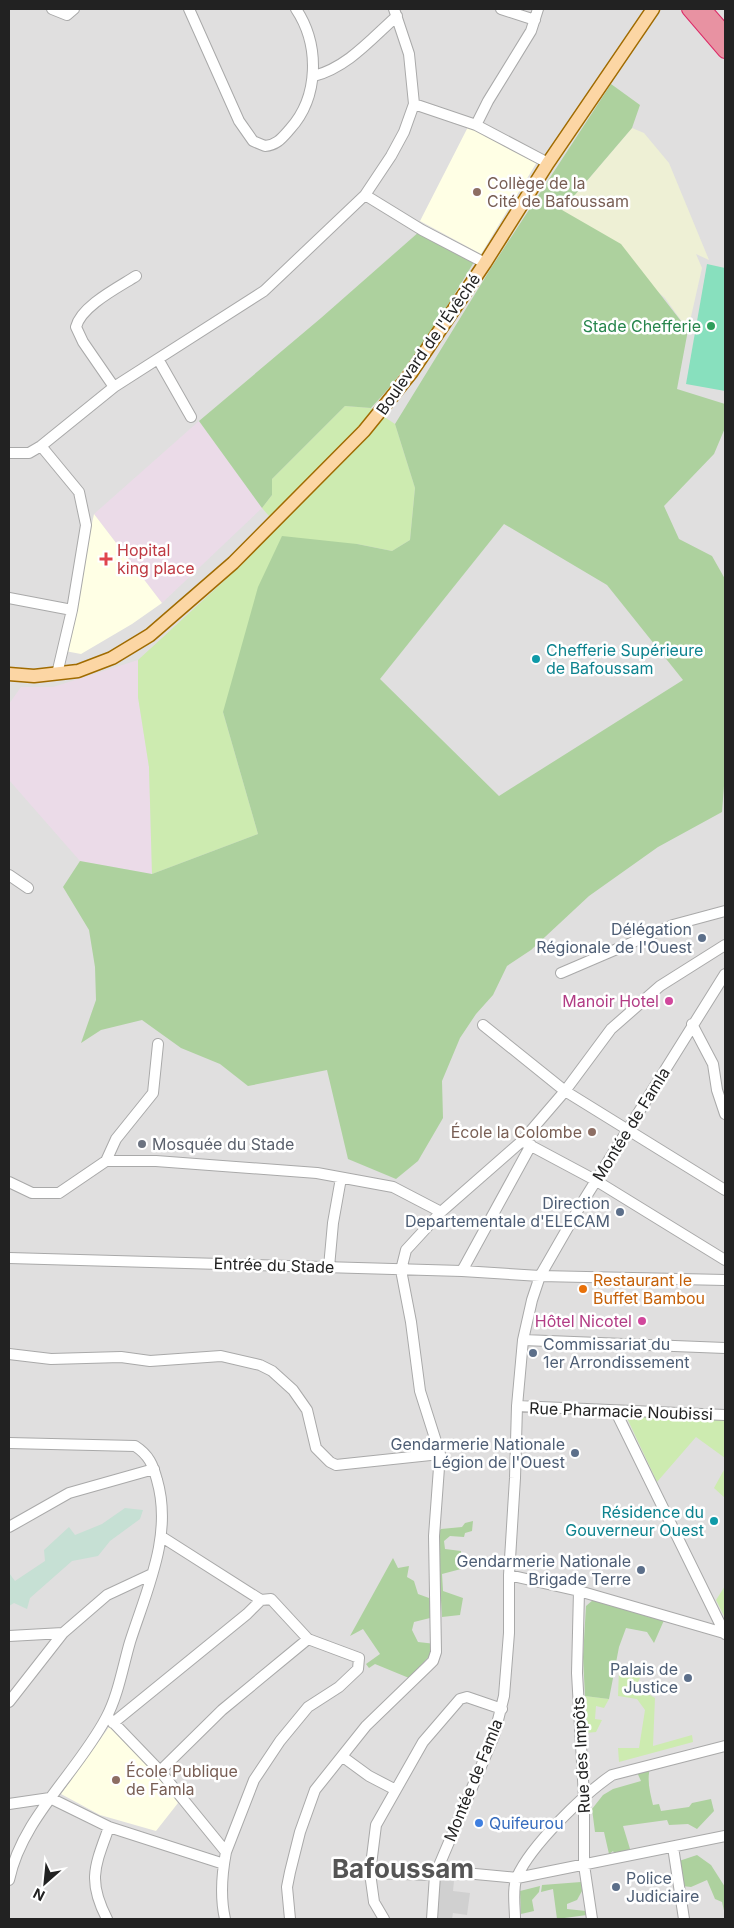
<svg xmlns="http://www.w3.org/2000/svg" width="734" height="1928" font-family="Inter,sans-serif">
<style>
.residential{fill:#e0dfdf}
.industrial{fill:#ebdbe8}
.education{fill:#ffffe5}
.religious{fill:#d0d0d0}
.farmland{fill:#eef0d5}
.grass{fill:#cdebb0}
.forest{fill:#add19e;fill-rule:evenodd}
.wetland{fill:#c6e0d4}
.pitch{fill:#88e0be}
.lines{fill:none;stroke-linecap:round;stroke-linejoin:round}
.minor-casing{stroke:#a9a9a9;stroke-width:12}
.major-casing{stroke:#a06b00;stroke-width:15}
.highway-casing{stroke:#dc2a67;stroke-width:16}
.minor{stroke:#fff;stroke-width:10}
.major{stroke:#fcd6a4;stroke-width:12}
.highway{stroke:#e892a2;stroke-width:14}
.education-dot{fill:#8d6e63;stroke:#fff;stroke-width:2}
.leisure-dot{fill:#2e9e5b;stroke:#fff;stroke-width:2}
.health-dot{fill:#e0444e;stroke:#fff;stroke-width:2}
.culture-dot{fill:#0f9aa8;stroke:#fff;stroke-width:2}
.service-dot{fill:#5c6f8a;stroke:#fff;stroke-width:2}
.hotel-dot{fill:#d1479c;stroke:#fff;stroke-width:2}
.worship-dot{fill:#6b7280;stroke:#fff;stroke-width:2}
.food-dot{fill:#e8710a;stroke:#fff;stroke-width:2}
.shop-dot{fill:#3f7fe0;stroke:#fff;stroke-width:2}
.labels{text-anchor:middle;stroke-width:5;stroke-linejoin:round;paint-order:stroke}
.education-label{font-size:16px;fill:#785e54;stroke:#fff;text-anchor:start}
.leisure-label{font-size:16px;fill:#27864d;stroke:#fff;text-anchor:end}
.street-label{font-size:16px;fill:#222;stroke:#fff}
.health-label{font-size:16px;fill:#be3a42;stroke:#fff;text-anchor:start}
.culture-label{font-size:16px;fill:#0d838f;stroke:#fff;text-anchor:start}
.service-label{font-size:16px;fill:#4e5e75;stroke:#fff;text-anchor:end}
.hotel-label{font-size:16px;fill:#b23c85;stroke:#fff;text-anchor:end}
.worship-label{font-size:16px;fill:#5b616d;stroke:#fff;text-anchor:start}
.food-label{font-size:16px;fill:#c56008;stroke:#fff;text-anchor:start}
.shop-label{font-size:16px;fill:#366cbe;stroke:#fff;text-anchor:start}
.town-label{font-size:26px;font-weight:bold;fill:#555;stroke:#fff}
</style>
<rect width="100%" height="100%" fill="#f2efe9"/>
<path class="residential" d="M9,9H725V1919H9Z"/>
<path class="industrial" d="M199,421L262,508L162,603L94,514Z
M138,660V697L149,767L152,874L80,861L9,780V704L21,687H53Z"/>
<path class="education" d="M469,125L537,162L481,254L420,221Z
M94,514L162,603L132,624L81,654L65,651Z
M109,1727L150,1765L178,1803L156,1831L100,1815L61,1794Z"/>
<path class="religious" d="M439,1880L454,1881L453,1891L470,1893L467,1915L453,1913L452,1919H436Z"/>
<path class="farmland" d="M632,128L644,133L669,163L709,260L696,254L702,268L688,330L665,298L562,210Z"/>
<path class="grass" d="M345,406L371,408L395,424L415,488L410,540L392,551L357,544L223,712L258,834L152,874L149,767L138,697V660L224,581L277,525L262,508L272,495V479Z
M626,1416L725,1420V1458L696,1437L657,1482Z
M725,1468V1498L714,1488Z
M725,1586V1618L716,1600Z
M619,1669L643,1671L636,1687L655,1698L653,1746L692,1735L693,1742L619,1762L618,1748H639L645,1710L637,1699L618,1696Z
M585,1696L609,1699L604,1708L596,1706L595,1719L602,1720L596,1732L586,1733Z"/>
<path class="forest" d="M611,84L640,105L632,128L562,210L621,244L688,330L677,389L725,404V428L714,454L664,506L679,539L712,556L725,579V773L722,812L658,847L589,896L531,950L507,966L493,995L476,1014L460,1038L442,1081L443,1118L418,1161L396,1179L348,1159L327,1070L248,1086L220,1064L181,1048L142,1020L101,1030L81,1043L96,1000L95,967L89,930L63,887L80,861L152,874L258,834L223,712L258,587L282,536L357,544L392,551L410,540L415,488L395,424L491,268ZM504,524L607,585L683,680L499,796L380,679Z
M420,231L474,262C443,313 412,365 371,408L345,406L272,479V495L262,508L199,421L321,318Z
M473,1521L472,1531L465,1533L464,1537L450,1536L444,1541L445,1549L461,1551V1569L442,1574L443,1591L463,1598L460,1615L442,1617L437,1534L441,1529L462,1527L465,1523Z
M393,1558L398,1568L409,1566L407,1577L414,1581L418,1594L429,1598L434,1617L414,1622L412,1630L418,1642L436,1644L434,1651L409,1678L375,1664L369,1668L366,1664L380,1654L363,1629L350,1636Z
M593,1600L665,1618L654,1643L647,1632L626,1628L619,1647L609,1699L585,1696L583,1657L586,1606Z
M651,1766C646,1778 650,1792 653,1805L659,1804L661,1811L689,1807L692,1803L711,1799L714,1811L697,1829L688,1824L669,1825L667,1820L623,1826L630,1849L616,1856L613,1851L609,1854L604,1832H595L592,1809L603,1795L613,1789L641,1781L636,1770Z
M697,1855L711,1865L725,1887V1915L722,1902L715,1899L707,1880L691,1887L682,1886L676,1862Z
M581,1882L582,1891L577,1900L567,1904V1909L586,1911L587,1915L557,1919L553,1889L541,1892L542,1885Z
M540,1886L539,1892L532,1900L534,1911L521,1914L520,1891Z"/>
<path class="wetland" d="M125,1508L143,1510L140,1519L110,1541L98,1556L72,1561L30,1598L27,1609L14,1603L9,1606V1573L15,1581L45,1561L44,1550L69,1527L75,1535L102,1524Z"/>
<path class="pitch" d="M707,264L725,268V391L686,384Z"/>
<g class="lines">
<g class="minor-casing">
<path id="minor" d="M52,9L67,15L74,9
M189,9L239,121L253,141L265,146C277,145 282,138 290,129C319,97 320,45 296,9
M501,9L535,20
M314,76C348,67 371,39 397,16
M414,104L476,125L548,163
M476,125L488,101L531,31L538,9
M365,195L422,230L485,263
M158,359L191,417
M114,387L83,342L76,327C81,306 119,287 136,276
M41,446L79,492L86,525L72,610L57,674
M9,453H29L41,446L114,387L264,291L365,195L391,156L404,132L414,104L409,54L394,9
M9,598L72,610
M9,875L28,888
M561,973L673,925L725,911
M692,1024L713,1064L717,1090L725,1114
M483,1025L565,1091L725,1190
M522,1141L595,1180L725,1260
M106,1161L116,1139L153,1093L158,1044
M9,1182L32,1193H59L106,1161H156L317,1173L393,1187L441,1212
M9,1258L462,1271L540,1276L725,1280
M329,1267L333,1223L341,1178
M462,1271L531,1145
M523,1340L725,1348
M9,1354L51,1359L121,1357L150,1361L221,1356L260,1365L272,1371L293,1390L307,1410L316,1448L330,1462L336,1465L440,1454
M517,1406L725,1415
M616,1412L725,1634
M9,1443L135,1446C149,1455 153,1465 157,1480C173,1535 147,1589 130,1642C123,1666 118,1696 106,1718C77,1773 22,1818 9,1880
M9,1527L69,1493L154,1469
M509,1575L579,1591L724,1633
M579,1591L577,1673L584,1798V1865L592,1919
M261,1600L271,1599L308,1639
M9,1636L63,1633
M9,1702L63,1633L107,1595L152,1574
M109,1718L160,1771L226,1852C222,1873 220,1897 225,1919
M113,1723L247,1614L261,1600L162,1537
M343,1757L369,1776L394,1789
M160,1771L222,1710L308,1639L359,1658L358,1669L339,1687L308,1707L280,1741L254,1780L226,1852
M9,1804L50,1798L109,1827L224,1864
M673,1847L684,1919
M370,1873L435,1875L454,1872L517,1878L725,1836
M107,1919C87,1880 95,1866 109,1827
M290,1919L287,1887L290,1872L300,1832L315,1790L366,1726L427,1667L433,1661L436,1652L434,1536L440,1454L420,1391L411,1322L401,1270L406,1250L441,1212L522,1141L565,1091L611,1029L660,986L725,945
M384,1919L374,1902L370,1873L376,1825L423,1742L460,1699L467,1697L502,1709
M432,1919L435,1875L494,1736L504,1696L509,1633V1575L515,1478L517,1406L523,1340L532,1300L540,1276L582,1203L725,974
M515,1919C515,1907 512,1888 517,1877C531,1845 584,1794 612,1775L725,1746"/>
</g>
<g class="major-casing">
<path id="major" d="M9,674L34,676L78,671L112,658L150,635L233,563L364,431L411,373L485,263L548,163L653,9"/>
</g>
<g class="highway-casing">
<path id="highway" d="M689,9L725,51
M704,9L725,33"/>
</g>
<use href="#minor" class="minor"/>
<use href="#major" class="major"/>
<use href="#highway" class="highway"/>
</g>
<g class="education-dot">
<circle cx="477" cy="192" r="5"/>
<circle cx="592" cy="1132" r="5"/>
<circle cx="116" cy="1780" r="5"/>
</g>
<circle class="leisure-dot" cx="711" cy="326" r="5"/>
<path class="health-dot" d="M103.5 551.5h5v5h5v5h-5v5h-5v-5h-5v-5h5z"/>
<g class="culture-dot">
<circle cx="536" cy="659" r="5"/>
<circle cx="714" cy="1521" r="5"/>
</g>
<g class="service-dot">
<circle cx="702" cy="938" r="5"/>
<circle cx="620" cy="1212" r="5"/>
<circle cx="533" cy="1353" r="5"/>
<circle cx="575" cy="1453" r="5"/>
<circle cx="641" cy="1570" r="5"/>
<circle cx="688" cy="1678" r="5"/>
<circle cx="616" cy="1887" r="5"/>
</g>
<g class="hotel-dot">
<circle cx="669" cy="1001" r="5"/>
<circle cx="642" cy="1321" r="5"/>
</g>
<circle class="worship-dot" cx="142" cy="1144" r="5"/>
<circle class="food-dot" cx="583" cy="1289" r="5"/>
<circle class="shop-dot" cx="479" cy="1823" r="5"/>
<g class="labels">
<g class="education-label">
<text x="487" y="189">Collège de la<tspan x="487" dy="18">Cité de Bafoussam</tspan></text>
<text x="582" y="1138" text-anchor="end">École la Colombe</text>
<text x="126" y="1777">École Publique<tspan x="126" dy="18">de Famla</tspan></text>
</g>
<g class="leisure-label">
<text x="701" y="332">Stade Chefferie</text>
</g>
<g class="street-label">
<text transform="translate(428 344) rotate(-55)" y="6">Boulevard de l'Évêché</text>
<text transform="translate(631 1124) rotate(-58)" y="6">Montée de Famla</text>
<text transform="translate(274 1265) rotate(2)" y="6">Entrée du Stade</text>
<text transform="translate(621 1411) rotate(2)" y="6">Rue Pharmacie Noubissi</text>
<text transform="translate(581 1755) rotate(-93)" y="6">Rue des Impôts</text>
<text transform="translate(473 1780) rotate(-68)" y="6">Montée de Famla</text>
</g>
<g class="health-label">
<text x="117" y="556">Hopital<tspan x="117" dy="18">king place</tspan></text>
</g>
<g class="culture-label">
<text x="546" y="656">Chefferie Supérieure<tspan x="546" dy="18">de Bafoussam</tspan></text>
<text x="704" y="1518" text-anchor="end">Résidence du<tspan x="704" dy="18">Gouverneur Ouest</tspan></text>
</g>
<g class="service-label">
<text x="692" y="935">Délégation<tspan x="692" dy="18">Régionale de l'Ouest</tspan></text>
<text x="610" y="1209">Direction<tspan x="610" dy="18">Departementale d'ELECAM</tspan></text>
<text x="543" y="1350" text-anchor="start">Commissariat du<tspan x="543" dy="18">1er Arrondissement</tspan></text>
<text x="565" y="1450">Gendarmerie Nationale<tspan x="565" dy="18">Légion de l'Ouest</tspan></text>
<text x="631" y="1567">Gendarmerie Nationale<tspan x="631" dy="18">Brigade Terre</tspan></text>
<text x="678" y="1675">Palais de<tspan x="678" dy="18">Justice</tspan></text>
<text x="626" y="1884" text-anchor="start">Police<tspan x="626" dy="18">Judiciaire</tspan></text>
</g>
<g class="hotel-label">
<text x="659" y="1007">Manoir Hotel</text>
<text x="632" y="1327">Hôtel Nicotel</text>
</g>
<g class="worship-label">
<text x="152" y="1150">Mosquée du Stade</text>
</g>
<g class="food-label">
<text x="593" y="1286">Restaurant le<tspan x="593" dy="18">Buffet Bambou</tspan></text>
</g>
<g class="shop-label">
<text x="489" y="1829">Quifeurou</text>
</g>
<g class="town-label">
<text x="403" y="1878">Bafoussam</text>
</g>
</g>
<rect width="734" height="1928" fill="none" stroke="#222222" stroke-width="20"/>
<g transform="translate(45 1883) rotate(207)" stroke="#ffffff" stroke-width="4" paint-order="stroke">
<path d="M0-4L9 19L0 12L-9 19Z" fill="#222222"/>
<text y="-8" font-size="14" font-weight="bold" text-anchor="middle" fill="#222222">N</text>
</g>
</svg>
